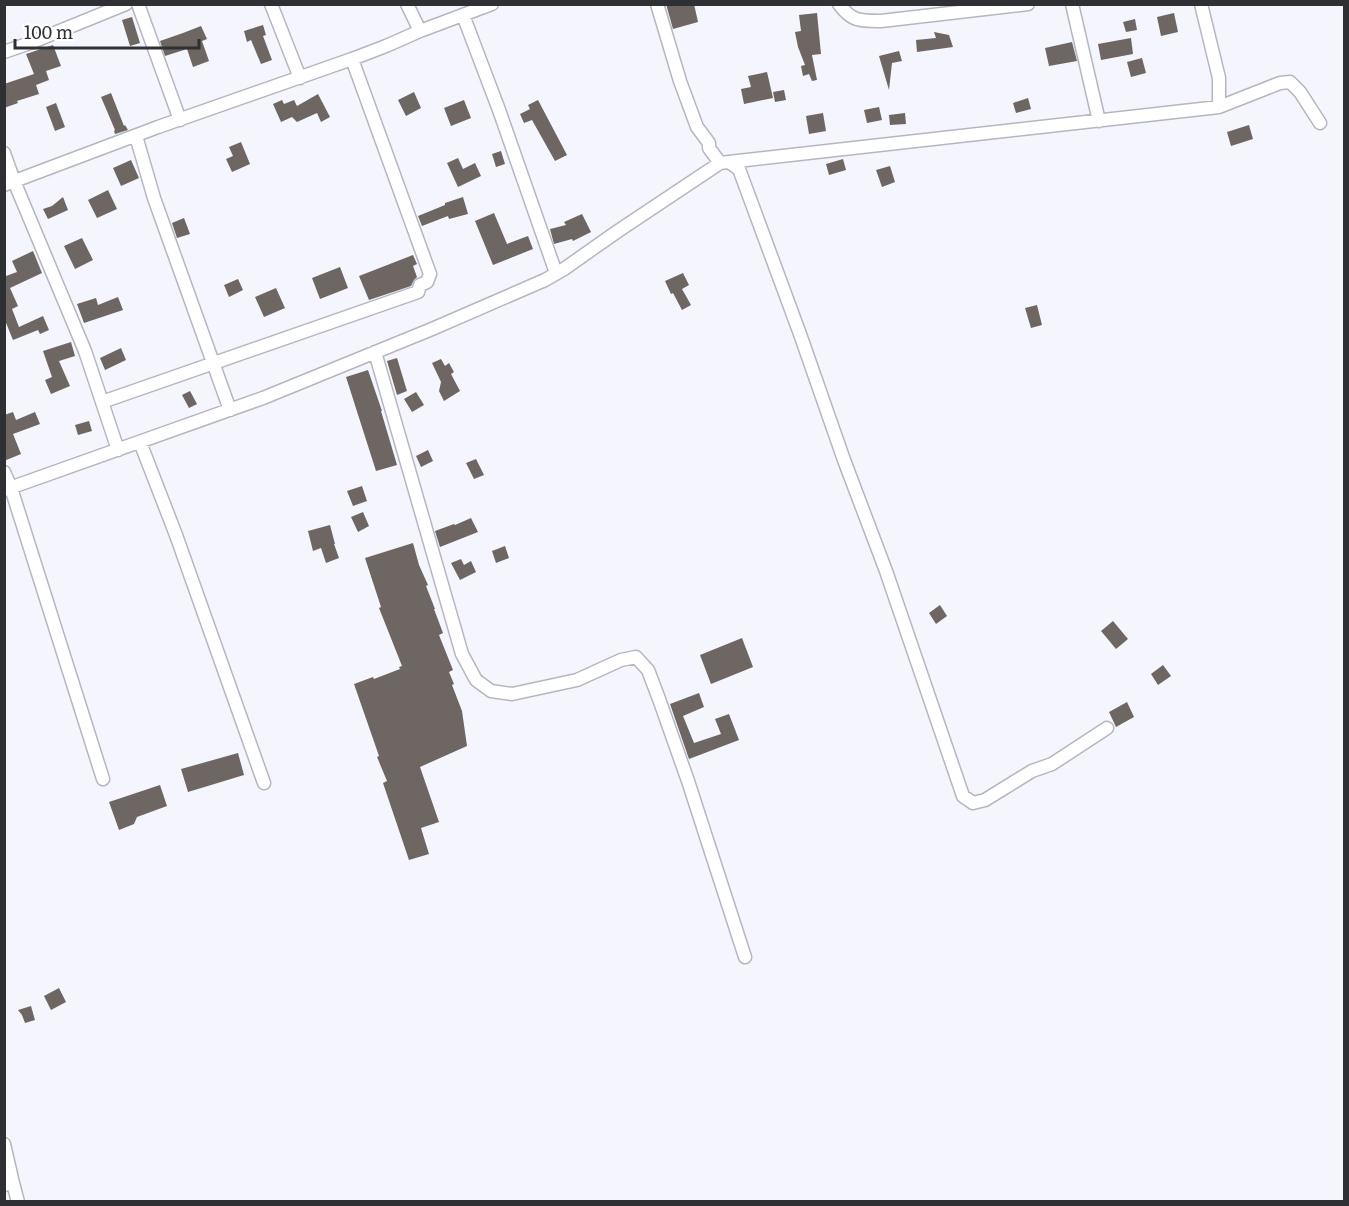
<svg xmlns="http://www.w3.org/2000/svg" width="1349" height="1206" font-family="Literata,serif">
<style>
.building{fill:#6d6662}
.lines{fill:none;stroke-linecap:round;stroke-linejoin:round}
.minor-casing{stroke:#b5b7bf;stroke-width:15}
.minor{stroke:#fff;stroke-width:12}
</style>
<rect width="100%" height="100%" fill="#f4f5fd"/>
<path class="building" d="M666,4H694L698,22L673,29Z
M817,13L821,54L812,55L817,80L812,81L809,74L803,76L801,66L805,65L798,47L795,32L801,31L799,15Z
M1174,13L1178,32L1161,36L1157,17Z
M132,17L140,43L130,46L122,20Z
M1135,19L1137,30L1126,32L1123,22Z
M263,25L266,35L263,36L272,60L261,64L251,40L247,42L244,31Z
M201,26L207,39L202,41L209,61L193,67L187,49L165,56L160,41L183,33Z
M934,32L949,35L953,47L917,52L916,40L936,38Z
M1131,38L1133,54L1101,60L1098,44Z
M1072,42L1077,61L1049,66L1045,48Z
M53,45L61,66L46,71L49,80L36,85L39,94L17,101L18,103L4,108V84L34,74L26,54Z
M899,51L902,61L892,63L889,90L879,56Z
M1142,58L1146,73L1131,77L1127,62Z
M767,72L773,98L744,104L741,89L751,87L748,76Z
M784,90L786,100L775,102L773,92Z
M414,92L421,108L406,116L398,100Z
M111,93L124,126L125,125L128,130L115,134L114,131L115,130L101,97Z
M318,94L330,117L321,122L317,113L297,122L292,117L281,122L273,104L282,100L284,104L294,100L297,106Z
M1028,98L1031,109L1016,113L1013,103Z
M464,100L471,118L451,126L444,108Z
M538,100L567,155L555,161L532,120L524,123L520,114L530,109L528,105Z
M56,103L65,127L55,131L46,107Z
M879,107L882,120L867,123L864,110Z
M823,113L826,131L809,134L806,116Z
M905,113L906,124L890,125L889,115Z
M1249,125L1253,139L1231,146L1227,132Z
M241,142L250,164L232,172L226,159L233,156L229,147Z
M501,151L505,164L496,167L492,154Z
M458,158L463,169L475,163L481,176L458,187L447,163Z
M843,159L846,170L829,175L826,164Z
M131,160L139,178L121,186L113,168Z
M890,166L895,182L882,187L876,170Z
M108,190L117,209L97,218L88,200Z
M63,197L68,210L48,219L43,209L52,206Z
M463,197L468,214L449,219L448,216L422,226L418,216L445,205V203Z
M494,213L507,244L528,236L533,249L493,265L475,221Z
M582,214L591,232L573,241L572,239L554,244L550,229L566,225L564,222Z
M184,218L190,234L177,238L172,223Z
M82,238L93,260L75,269L64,246Z
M33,251L42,273L10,288L18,306L12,309L19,327L43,316L49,330L40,334L38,330L13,340L4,318V275L6,276L17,272L12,261Z
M413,255L417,264L413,266L417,277L414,280L411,286L369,300L359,276Z
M340,267L348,288L320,299L312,278Z
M683,273L689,285L682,289L691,305L682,310L673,293L671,294L665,281Z
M238,279L243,290L229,297L224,285Z
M276,288L285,308L264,317L255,297Z
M118,297L123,310L84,323L77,304L96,298L98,305Z
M1037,305L1042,325L1031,328L1025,308Z
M71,342L75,356L59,361L70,386L51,394L45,380L52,377L43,351Z
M121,348L126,360L105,370L100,358Z
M397,358L407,391L397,395L387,361Z
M441,359L445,366L449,363L454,372L451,374L460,391L444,401L439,391L441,382L432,363Z
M368,370L382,411H381L397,465L376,471L346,377Z
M190,391L197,404L189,408L182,395Z
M416,392L424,405L412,412L404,399Z
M13,412L16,420L35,412L40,424L13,434L21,454L4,461V415Z
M89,421L92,431L78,435L75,425Z
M428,450L433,461L421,467L416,456Z
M476,459L484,475L474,479L466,463Z
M362,486L367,501L353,506L347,491Z
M363,512L369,526L358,532L351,517Z
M471,518L478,532L440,547L435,531L454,524L455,525Z
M330,525L335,544H334L339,558L326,563L321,548L313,551L308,531Z
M413,543L419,565L428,585L426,586L435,609H434L443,633L439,635L453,670L449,672L454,684L452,685L462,711L467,746L420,767L439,822L421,828L429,854L409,860L383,783L387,781L377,757L379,756L354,684L373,677L374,679L400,669L399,667L402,666L379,608L381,607L365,558Z
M505,546L509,558L496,563L492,551Z
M461,559L464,565L471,561L476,572L460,580L451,563Z
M940,605L947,616L936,624L929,613Z
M1113,621L1128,639L1116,649L1101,631Z
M742,638L753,667L711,684L700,655Z
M1163,665L1171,676L1158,685L1151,674Z
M699,693L704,707L683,716L694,743L721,734L715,719L729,714L739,740L689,759L670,704Z
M1127,702L1134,717L1116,727L1109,712Z
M238,753L244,775L188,792L181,769Z
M160,785L167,806L137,817L134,824L119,830L109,802Z
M59,988L66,1002L51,1010L44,996Z
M31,1006L35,1020L25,1023L22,1015L18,1010Z"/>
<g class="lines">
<g class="minor-casing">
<path id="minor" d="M138,4L180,120
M271,4L300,78
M407,4L420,31
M657,4L680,81L697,127L709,143V148L720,163L1219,107L1280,83L1290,82L1300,92L1320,123
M839,4C852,22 861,21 881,21L1028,4
M1072,4L1099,121
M1201,4L1219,78V107
M463,15L499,110L556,273
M4,52L30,43L126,4
M136,136L154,198L230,410
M4,153L14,181L85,351L118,450
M729,162L739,169L800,334L844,460L886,571L963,796L973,803L985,800L1032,771L1052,764L1107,728
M4,185L158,127L352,59L386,46L420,31L492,4
M375,352L462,654L476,680L491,691L512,694L577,680L621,660L636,657L648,670L659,699L688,781L745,957
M102,402L418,292L420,285L427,282L430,274L426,263L352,59
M140,442L176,535L264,783
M4,472L11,488L103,779
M4,490L263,398L432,329L545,280L564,269L618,231L720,163
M4,1144L13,1183L4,1185
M13,1183L18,1202"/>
</g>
<use href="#minor" class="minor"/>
</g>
<rect width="1349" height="1206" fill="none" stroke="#2f3033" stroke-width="12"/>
<path d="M15 39v9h184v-9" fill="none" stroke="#2f3033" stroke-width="3"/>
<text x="24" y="39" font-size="18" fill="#2f3033" stroke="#ffffff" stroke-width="4.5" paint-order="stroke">100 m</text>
</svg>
